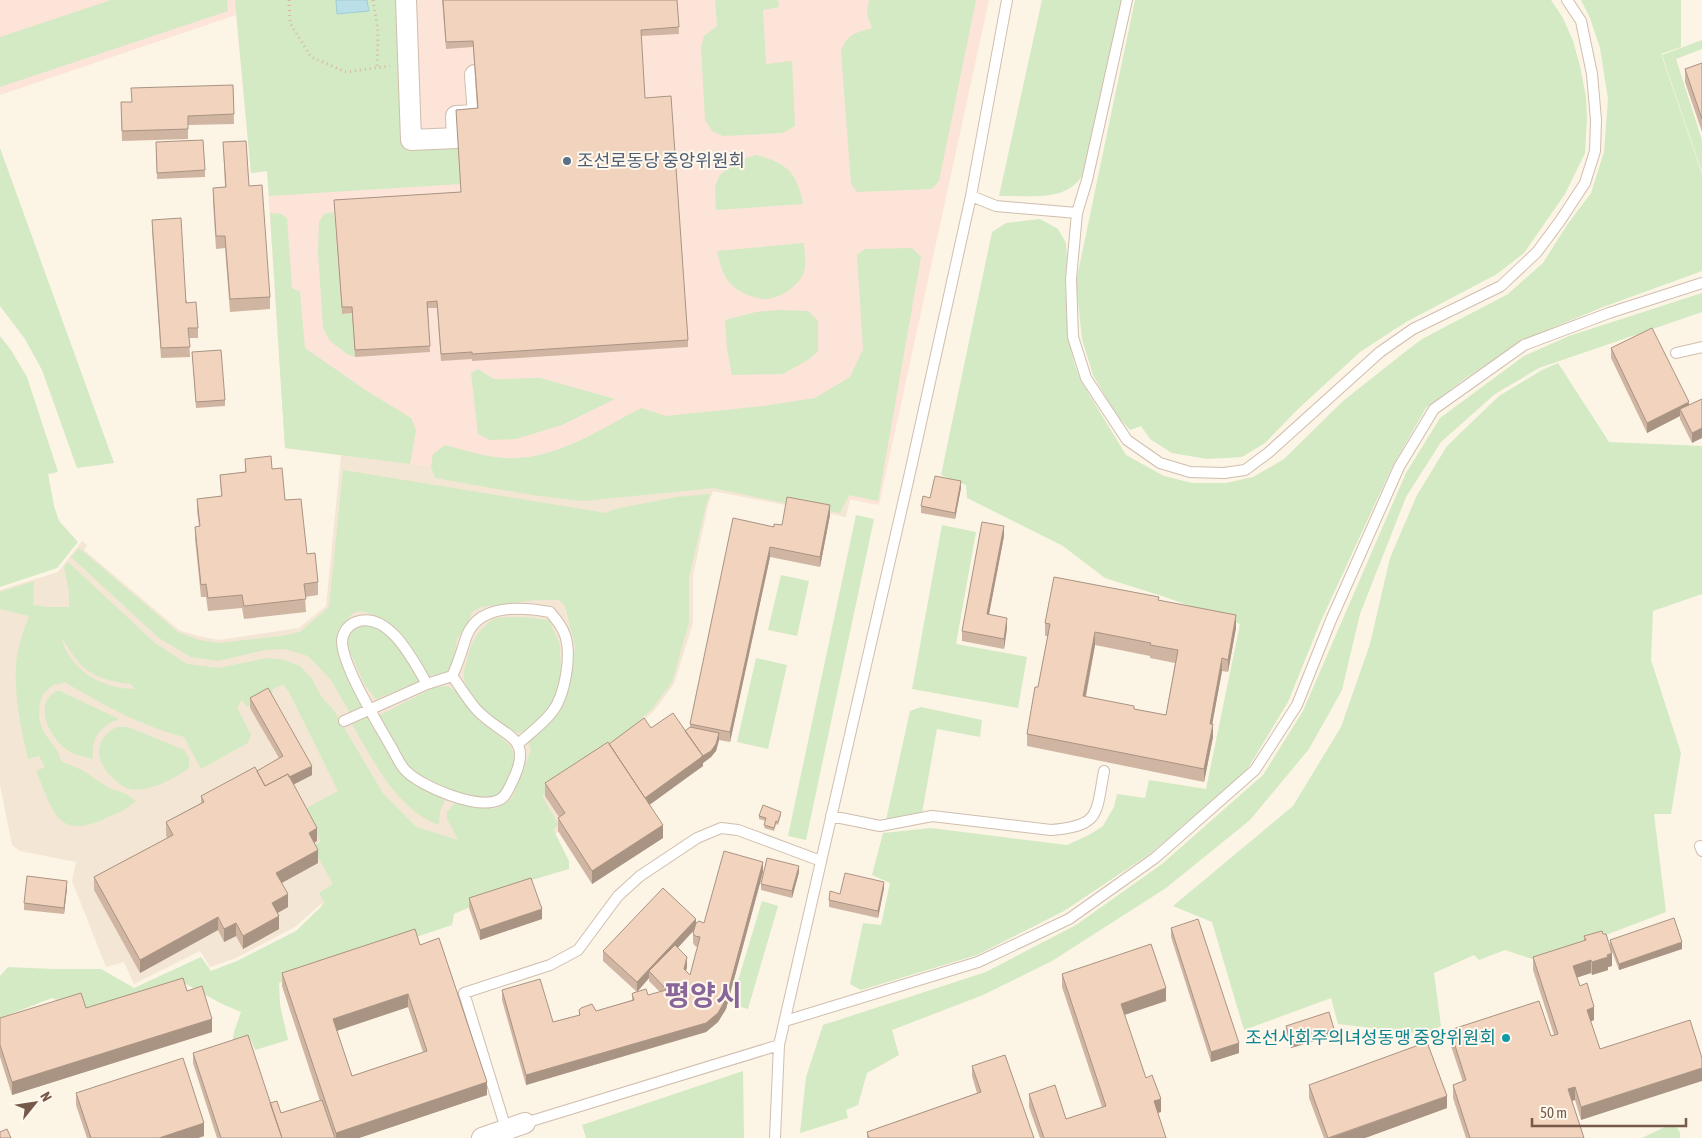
<svg xmlns="http://www.w3.org/2000/svg" width="1702" height="1138" font-family="'Asap Condensed','Noto Sans KR',sans-serif">
<style>
.residential{fill:#f4e6d4}
.commercial{fill:#fce4d9}
.green{fill:#d3eac4;fill-rule:evenodd}
.water{fill:#badfe6;stroke:#a0ced8}
.lines{fill:none;stroke-linecap:round;stroke-linejoin:round}
.lane-casing{stroke:#d0beae;stroke-width:12}
.street-casing{stroke:#d0beae;stroke-width:22}
.path{stroke:#d7b6a0;stroke-width:3;stroke-dasharray:1 4;stroke-linecap:butt}
.lane{stroke:#fff;stroke-width:10}
.street{stroke:#fff;stroke-width:20}
.wall{fill:#d0b5a3;fill-rule:evenodd}
.shaded-wall{fill:#a99484}
.building{fill:#f2d3bd;stroke:#a99484;fill-rule:evenodd}
.service-dot{fill:#5c6f8a;stroke:#fff8ec;stroke-width:2}
.culture-dot{fill:#0f9aa8;stroke:#fff8ec;stroke-width:2}
.labels{text-anchor:middle;stroke-width:4;stroke-linejoin:round;paint-order:stroke}
.service-label{font-size:18px;fill:#4e5e75;stroke:#fff8ec;text-anchor:start}
.culture-label{font-size:18px;fill:#0d838f;stroke:#fff8ec;text-anchor:end}
.town-label{font-size:28px;font-weight:bold;fill:#869;stroke:#fff8ec}
</style>
<rect width="100%" height="100%" fill="#fcf4e5"/>
<path class="residential" d="M341,455L504,475L752,481L850,499L846,517L713,491L708,505L693,576V623L674,684L654,711L608,754L565,826L537,850L343,952L321,904L295,927L236,958L210,967L200,951L134,984L124,962L106,967L72,881L76,862L20,851L12,845L0,785V590L58,572L82,541L87,545L84,550L179,630L198,636L219,640L299,628L326,606Z"/>
<path class="commercial" d="M0,0H989L879,505L752,481L504,475L285,448L267,171L251,173L236,15L0,95Z"/>
<path class="green" d="M111,0H227L228,11L0,87V37Z
M235,0H406L411,139L457,138L460,184L269,196L267,171L251,173Z
M715,0H778L779,7L763,10L766,64L792,61L795,126L783,133L723,136L712,131L705,120L701,48L704,36L717,26Z
M869,0H976L939,181L932,189L857,192L851,184L841,51C847,34 855,33 872,28L867,14Z
M1042,0H1123L1086,168C1072,204 1031,195 999,196Z
M1135,0H1551L1563,18L1573,41L1580,66L1586,97L1587,119L1585,153L1565,194L1524,253L1497,274L1406,322L1360,352L1297,410L1265,443L1242,457L1207,459L1172,453L1150,439L1141,426L1130,430L1116,415L1093,375L1082,339L1076,282Z
M1581,0H1681V47L1661,54L1702,174V271L1603,307L1523,340L1463,380L1426,408L1392,467L1320,623L1288,702L1247,770L1151,853L1064,911L977,955L861,990L850,984L863,923L881,925L890,883L872,875L883,833L931,828L1067,845L1089,835L1103,826L1114,807L1117,794L1145,798L1149,780L1206,789L1240,624L1165,597L1105,578L1063,546L967,498L966,485L941,475L992,232L1006,223L1040,219L1058,229L1066,243L1067,260L1065,281L1068,337L1075,366L1081,381L1126,455L1164,476L1192,483H1226L1253,477L1284,459L1343,401L1405,352L1422,339L1508,294L1543,263L1567,225L1591,193L1604,152L1608,99L1600,48L1590,18Z
M1702,40V49L1676,59L1702,140V172L1662,55Z
M0,148L114,463L77,468L42,370L25,339L0,306Z
M756,155C787,163 797,172 803,204L716,210L715,186L720,175L736,161Z
M334,212L342,314L352,313L355,357L347,354L330,341L323,328L318,252L319,222L324,214Z
M270,213L281,214L287,218L292,288L300,292L305,348L367,391L411,418L416,430L410,464L285,448Z
M804,243C804,250 806,259 805,266C804,283 782,298 766,299C756,299 740,293 733,286C723,278 720,264 717,251Z
M912,248L921,257L878,501L849,495L840,513L789,504L714,488L583,501L532,495L435,478L431,466L433,454L445,445C464,450 485,457 505,458C554,461 599,430 641,408L666,416L763,406L815,398L850,377L863,349L857,255L865,249Z
M1702,293V312L1539,368L1495,394L1441,442L1406,497L1360,614L1342,690L1309,749L1250,820L1166,888L1052,961L983,995L892,1030L899,1055L867,1073L858,1105L846,1110L848,1118L800,1133L806,1077L823,1025L986,972L1076,925L1162,864L1263,775L1303,711L1406,473L1440,418L1524,356L1569,336Z
M778,310L808,311L818,321V351L808,360L783,374L732,375L727,349L725,320L756,312Z
M0,336L11,350L27,377L58,472L48,474L54,506L59,521L78,542L57,568L0,587Z
M1558,363L1609,442L1702,446V594L1653,611L1651,660L1681,753L1671,814H1654L1666,912L1538,961L1505,950L1479,960L1474,955L1434,973L1441,1026L1424,1034L1338,1024L1331,998L1244,1030L1212,922L1173,906L1293,806L1341,727L1370,644L1390,558L1417,495L1447,446L1499,396L1542,370Z
M478,369L494,379L540,378L615,399L562,425L516,439L489,440L478,434L471,373Z
M343,470L606,513L615,509L677,497L710,494L706,505L689,577V622L672,682L652,709L605,752L542,796L559,825L553,829L569,861V869L532,880L454,914L452,925L279,983L280,1005L288,1040L255,1050L251,1040L232,1044L234,1032L241,1012L222,1004L186,984L167,986L94,1013L52,998L0,1018V976L8,967L53,969H101L134,988L201,957L211,971L237,961L296,931L325,903L319,893L333,884L312,846L321,842L303,810L338,791L288,690L283,685L272,689L273,692L247,707L242,700L237,707L251,735L248,743L201,769L184,737C140,726 103,704 64,682L58,685L54,684C51,687 45,691 43,695C37,707 38,723 45,734C51,743 59,750 61,761L82,770L109,788L126,794L136,801C126,810 115,814 102,820C55,840 52,807 36,771L45,767L39,756L28,759C21,729 14,696 16,665C17,648 23,632 29,616L0,609V592L34,581L33,605L47,607H69V592L64,567L68,562L155,643L187,664L219,668L266,658L285,660L300,666L312,679L321,696L335,712L382,792L416,827L458,840L447,819V812L454,804L462,800L493,809L503,805L512,798L531,750L528,741L561,710L571,678L575,646L565,606L559,600H537L481,607L472,612L465,629L457,638L453,664L446,672L429,676L390,625L373,615L361,611L353,613L340,628L336,641L345,667L364,706L350,713L331,680L308,656L285,649L265,650L218,661L191,657L159,638L71,557L79,548L178,632L199,640L220,643L281,636L300,632L329,607ZM61,638C68,646 73,656 80,664C94,678 112,682 131,684L135,689C102,689 71,671 61,638Z
M856,515L874,519L806,840L788,836Z
M942,525L976,532L956,644L1027,657L1018,708L912,689Z
M781,575L809,581L797,636L768,630Z
M521,617L549,620L560,645L561,677L556,697L550,710L524,733C502,733 469,701 464,679C462,672 471,645 475,638C478,633 489,621 494,619C502,616 513,618 521,617Z
M373,624C399,636 408,657 421,681L376,699L364,684L346,643L347,635L358,627Z
M756,658L787,665L768,749L737,742Z
M447,686L461,694L479,721L498,734L511,747L517,762L500,796L491,800L453,791L415,773L405,764L381,719L380,715L435,687Z
M56,691H60L119,719C99,727 91,738 93,759C85,757 74,755 67,750C51,738 32,706 56,691Z
M921,707L982,720L980,737L937,729L922,813L886,820L910,711Z
M369,717L401,771L414,785L445,800L440,811L439,825C397,810 373,760 352,724Z
M117,727H127L136,730L184,750L189,758V768C175,778 148,793 131,789C124,788 120,784 115,780C95,764 92,739 117,727Z
M762,901L778,906L748,1009L731,1004Z
M743,1071L744,1138H586L582,1125Z
M1667,1126C1676,1125 1681,1129 1680,1138H1642Z"/>
<path class="water" d="M336,0H367L369,11L337,14Z"/>
<g class="lines">
<g class="lane-casing">
<path id="lane" d="M1127,0L1087,180L1077,213L1071,279L1073,337L1086,378L1127,440L1160,463L1190,472L1224,473L1245,470L1268,453L1380,352L1413,329L1501,286L1537,252L1560,221L1585,183L1595,151L1596,120L1592,74L1581,21L1567,0
M971,196L996,206L1077,213
M1676,353L1702,347
M427,684C414,662 389,610 356,622C348,625 342,633 342,642C343,667 377,722 390,745C395,753 399,764 406,771C422,787 477,810 499,800C506,797 509,788 512,782C536,734 502,738 476,709C467,699 460,686 452,676
M344,721L427,684L452,676C459,662 462,649 467,635C480,603 523,607 550,612C556,619 562,626 565,635C572,655 565,696 552,712C543,724 529,734 518,744
M831,816L880,826L932,816L1051,830C1100,826 1096,815 1104,771
M1700,846L1702,851
M785,1021L978,962L1069,919L1155,858L1255,770L1297,705L1331,620L1399,467L1434,409L1524,345L1609,313L1702,283
M525,1123L779,1045
M506,1129L464,993L550,965L578,950L618,896L640,876L697,838L721,828L738,830L821,861
M775,1138L779,1045L909,477L971,196L1007,0"/>
</g>
<g class="street-casing">
<path id="street" d="M406,0L411,140L457,138L456,116L478,115L475,75
M482,1138L525,1123"/>
</g>
<path class="path" d="M289,0L290,23L311,57L346,72L390,66
M373,0L378,31L377,68"/>
<use href="#lane" class="lane"/>
<use href="#street" class="street"/>
</g>
<path class="wall" d="M442,0H677L679,34L641,36L645,98L688,340V347L472,361V359L441,361L437,308H428L430,352L355,357L352,313L342,314L334,200L461,192L456,110L477,108L473,47L446,49Z
M1702,63V132L1685,82V69Z
M233,85L234,124L188,125V139L122,141L121,102H132Z
M156,142L205,170V177L157,179Z
M223,142L249,186L270,297V309L230,312L225,248L216,249L213,201V188L225,187Z
M152,220L198,328V338H189L190,357L161,358L152,230Z
M1611,348L1689,405L1702,399L1692,443L1680,419V416L1647,433L1611,358Z
M192,352L225,400V406L196,408Z
M245,459L272,469L307,554L318,582V595L305,597L306,612L244,619L242,608L208,611L206,597H201L195,539V527L199,526L197,511V499L221,496L220,475L245,472Z
M961,488L955,519L921,513V506L930,498Z
M830,515L820,567L770,557L730,742L719,740L716,751L711,757L703,763V766L649,804L663,838L592,884L558,831V818L559,817L545,796V783L609,744L651,728L685,731L690,727V724L774,527Z
M1004,536L989,615L1007,628L1004,649L962,641V631Z
M1159,600L1236,628L1228,672L1222,671L1212,724L1213,737L1204,782L1027,746V734L1038,687L1048,636H1045V623ZM1095,645L1150,656V658L1175,663L1166,715L1134,709L1086,697Z
M250,698L312,775L293,785L317,841L314,843L318,863L282,883L288,907L278,913L279,929L243,949L236,936L224,942L218,930L140,973L94,890V877L167,838L166,835V822L201,803V796L257,771L279,758L250,708Z
M781,815L778,825L776,824L774,831L764,828L766,821L759,819V816Z
M763,872L726,1009L718,1022L706,1032L526,1085L502,1000V990L553,1022L579,1015V1010L596,1011L632,1000V994L648,995L660,992L649,981V978L637,992L603,961V951L696,925L704,923ZM694,930L693,933V943L695,946L698,947L690,975L686,971L687,967L678,948Z
M799,872L792,898L761,890V884Z
M67,888L64,914L24,910V903Z
M884,888L878,918L829,907V900L840,894Z
M469,898L542,919L480,940L469,908Z
M1171,928L1239,1053L1211,1062L1171,937Z
M1584,936L1612,966L1608,967V970L1592,975L1591,973L1577,977L1580,986L1594,1020L1591,1021L1581,1120L1575,1100L1572,1101L1584,1138H1466L1453,1098V1085L1463,1082L1450,1043V1030L1551,1036L1554,1035L1533,970V957L1584,941Z
M1610,940L1682,949L1619,970L1610,946Z
M420,945L487,1095L359,1138H217L193,1063V1053L270,1103L281,1113L320,1101L282,986V973ZM408,1007L423,1052L352,1076L337,1031Z
M1062,974L1166,1001L1124,1015L1146,1078L1161,1112L1157,1113L1166,1138H1040L1029,1107V1094L1066,1119L1102,1107L1062,987Z
M187,991L212,1032L12,1095L0,1057V1018L86,1008Z
M1286,1026L1334,1035L1291,1048L1286,1032Z
M972,1066L1034,1138H867V1132L977,1093L972,1076Z
M1309,1085L1447,1108L1365,1138H1324L1309,1098Z
M76,1093L204,1136L198,1138H87L76,1105Z"/>
<path class="shaded-wall" d="M1689,402V412L1680,409V416L1647,433V423Z
M1702,428V438L1692,443V433Z
M961,481V488L955,519V513Z
M830,505V515L820,567V557Z
M1004,526V536L987,624V614Z
M770,547V557L730,742V732Z
M1236,615V628L1228,672V660Z
M1007,618V628L1004,649V639Z
M1095,632V645L1083,709V696Z
M1222,658V671L1210,736V724Z
M1213,724V737L1204,782V769Z
M719,733V740L716,751L711,757L703,763V766L644,809V799Z
M312,766V775L265,799V789Z
M663,825V838L592,884V871Z
M317,828V841L309,845V833Z
M318,850V863L276,886V873Z
M763,862V872L726,1009L718,1022L706,1032L526,1085V1075L706,1023Z
M799,866V872L792,898V891Z
M67,881V888L64,914V908Z
M884,882V888L878,918V911Z
M288,894V907L272,916V903Z
M542,909V919L480,940V930Z
M279,916V929L243,949V936Z
M218,917V930L140,973V960Z
M696,919V928L652,975L649,971V978L637,992V982Z
M236,923V936L224,942V929Z
M1682,942V949L1619,970V964Z
M1612,953V966L1608,967V970L1592,975V962Z
M687,957V967L684,979V969Z
M1591,960V973L1573,979V966Z
M671,982V991L665,997V988Z
M1166,988V1001L1121,1016V1004Z
M408,994V1007L333,1032V1019Z
M1594,1007V1020L1587,1023V1010Z
M212,1019V1032L12,1095V1082Z
M1334,1029V1035L1291,1048V1042Z
M1239,1043V1053L1211,1062V1052Z
M1702,1068V1081L1581,1120V1107Z
M487,1082V1095L359,1138H336V1133Z
M1575,1087V1100L1568,1102V1089Z
M1447,1096V1108L1365,1138H1330Z
M1161,1099V1112L1154,1114V1101Z
M204,1123V1136L198,1138H159Z"/>
<path class="building" d="M443,0H677L679,27L641,30L645,98L671,96L688,340L472,354V352L441,354L437,301L427,302L430,346L355,350L352,307H342L334,200L461,192L456,110L478,108L473,41L446,42Z
M1702,63V119L1685,69Z
M233,85L234,114L188,116V129L122,131L121,102H132L131,88Z
M203,140L205,170L157,173L156,142Z
M246,141L249,186L262,185L270,297L230,299L225,236H216L213,188L226,187L223,142Z
M181,218L186,303L196,302L198,328H188L190,347L161,348L152,220Z
M1652,328L1689,402L1647,423L1611,348Z
M221,350L225,400L196,402L192,352Z
M1702,399V428L1692,433L1680,409Z
M271,456L272,469L282,468L285,500L301,499L307,554L315,553L318,582L304,584L306,599L244,606L242,595L208,598L206,584L201,585L195,527L200,526L197,499L222,496L220,475L246,472L245,459Z
M935,476L961,481L955,513L921,506L923,496L930,498Z
M787,497L830,505L820,557L770,547L730,732L690,724L733,518L774,527V524L782,525Z
M982,522L1004,526L987,614L1007,618L1004,639L962,631Z
M1054,577L1159,597L1158,600L1236,615L1228,660L1222,658L1210,724H1213L1204,769L1027,734L1035,687H1038L1050,624L1045,623ZM1095,632L1151,643L1150,645L1178,650L1166,715L1134,709V706L1083,696Z
M268,688L312,766L289,777L288,774L265,786L257,771L283,756L250,698Z
M673,713L703,756L645,798L609,744L644,718L651,728Z
M690,727L719,733L716,744L711,751L701,757L703,756L685,731Z
M608,742L663,825L592,871L558,818L565,813L545,783Z
M255,767L265,786L288,774L317,828L309,833L318,850L276,873L288,894L272,903L279,916L243,936L236,923L224,929L218,917L140,960L94,877L173,835L166,822L204,802L201,796Z
M763,805L781,812L778,822L776,821L774,828L764,825L766,818L759,816Z
M724,851L763,862L726,999L718,1013L706,1023L526,1075L502,990L540,979L553,1022L580,1015L579,1010L581,1008L592,1004L596,1011L634,1000L632,994L633,993L646,989L648,995L677,987L671,982L665,988L649,971L675,945L687,957L684,969L690,975L700,937L695,936L693,933L696,923L699,921L704,923Z
M767,858L799,866L792,891L761,884Z
M845,873L884,882L878,911L829,900L830,891L840,894Z
M27,876L67,881L64,908L24,903Z
M531,878L542,909L480,930L469,898Z
M663,888L696,919L637,982L603,951Z
M1674,918L1682,942L1619,964L1610,940Z
M1198,919L1239,1043L1211,1052L1171,928Z
M415,929L420,945L439,938L487,1082L336,1133L282,973ZM408,994L427,1051L352,1076L333,1019Z
M1602,931L1603,934H1606L1612,953L1607,955L1608,957L1592,962L1591,960L1573,966L1580,986L1587,983L1594,1007L1587,1010L1600,1049L1690,1020L1702,1058V1068L1581,1107L1575,1087L1568,1089L1584,1138H1470L1453,1085L1466,1080L1450,1030L1539,1001L1551,1036L1558,1034L1533,957L1586,940L1584,936Z
M1151,944L1166,988L1121,1004L1146,1078L1152,1075L1161,1099L1154,1101L1166,1138H1044L1029,1094L1055,1085L1066,1119L1106,1106L1062,974Z
M183,978L187,991L202,986L212,1019L12,1082L0,1045V1018L81,993L86,1008Z
M1329,1012L1334,1029L1291,1042L1286,1026Z
M248,1035L282,1138H221L193,1053Z
M1427,1042L1447,1096L1328,1138L1309,1085Z
M1005,1055L1034,1138H869L867,1132L981,1092L972,1066Z
M183,1058L204,1123L159,1138H91L76,1093Z
M322,1100L335,1138H282L270,1103L277,1101L281,1113Z
M7,1129L11,1138H0V1132Z"/>
<circle class="service-dot" cx="567" cy="161" r="5"/>
<circle class="culture-dot" cx="1506" cy="1038" r="5"/>
<g class="labels">
<g class="service-label">
<text x="577" y="167">조선로동당 중앙위원회</text>
</g>
<g class="culture-label">
<text x="1496" y="1044">조선사회주의녀성동맹 중앙위원회</text>
</g>
<g class="town-label">
<text x="703" y="1005">평양시</text>
</g>
</g>
<g transform="translate(35 1103) rotate(60)" stroke="#fff8ec" stroke-width="4" paint-order="stroke">
<path d="M0-4L9 19L0 12L-9 19Z" fill="#755a4a"/>
<text y="-8" font-size="14" font-weight="bold" text-anchor="middle" fill="#755a4a">N</text>
</g>
<path d="M1532 1118v8h154v-8" fill="none" stroke="#755a4a" stroke-width="2.5"/>
<text x="1540" y="1118" font-size="15" fill="#755a4a" stroke="#fff8ec" stroke-width="4" paint-order="stroke">50 m</text>
</svg>
